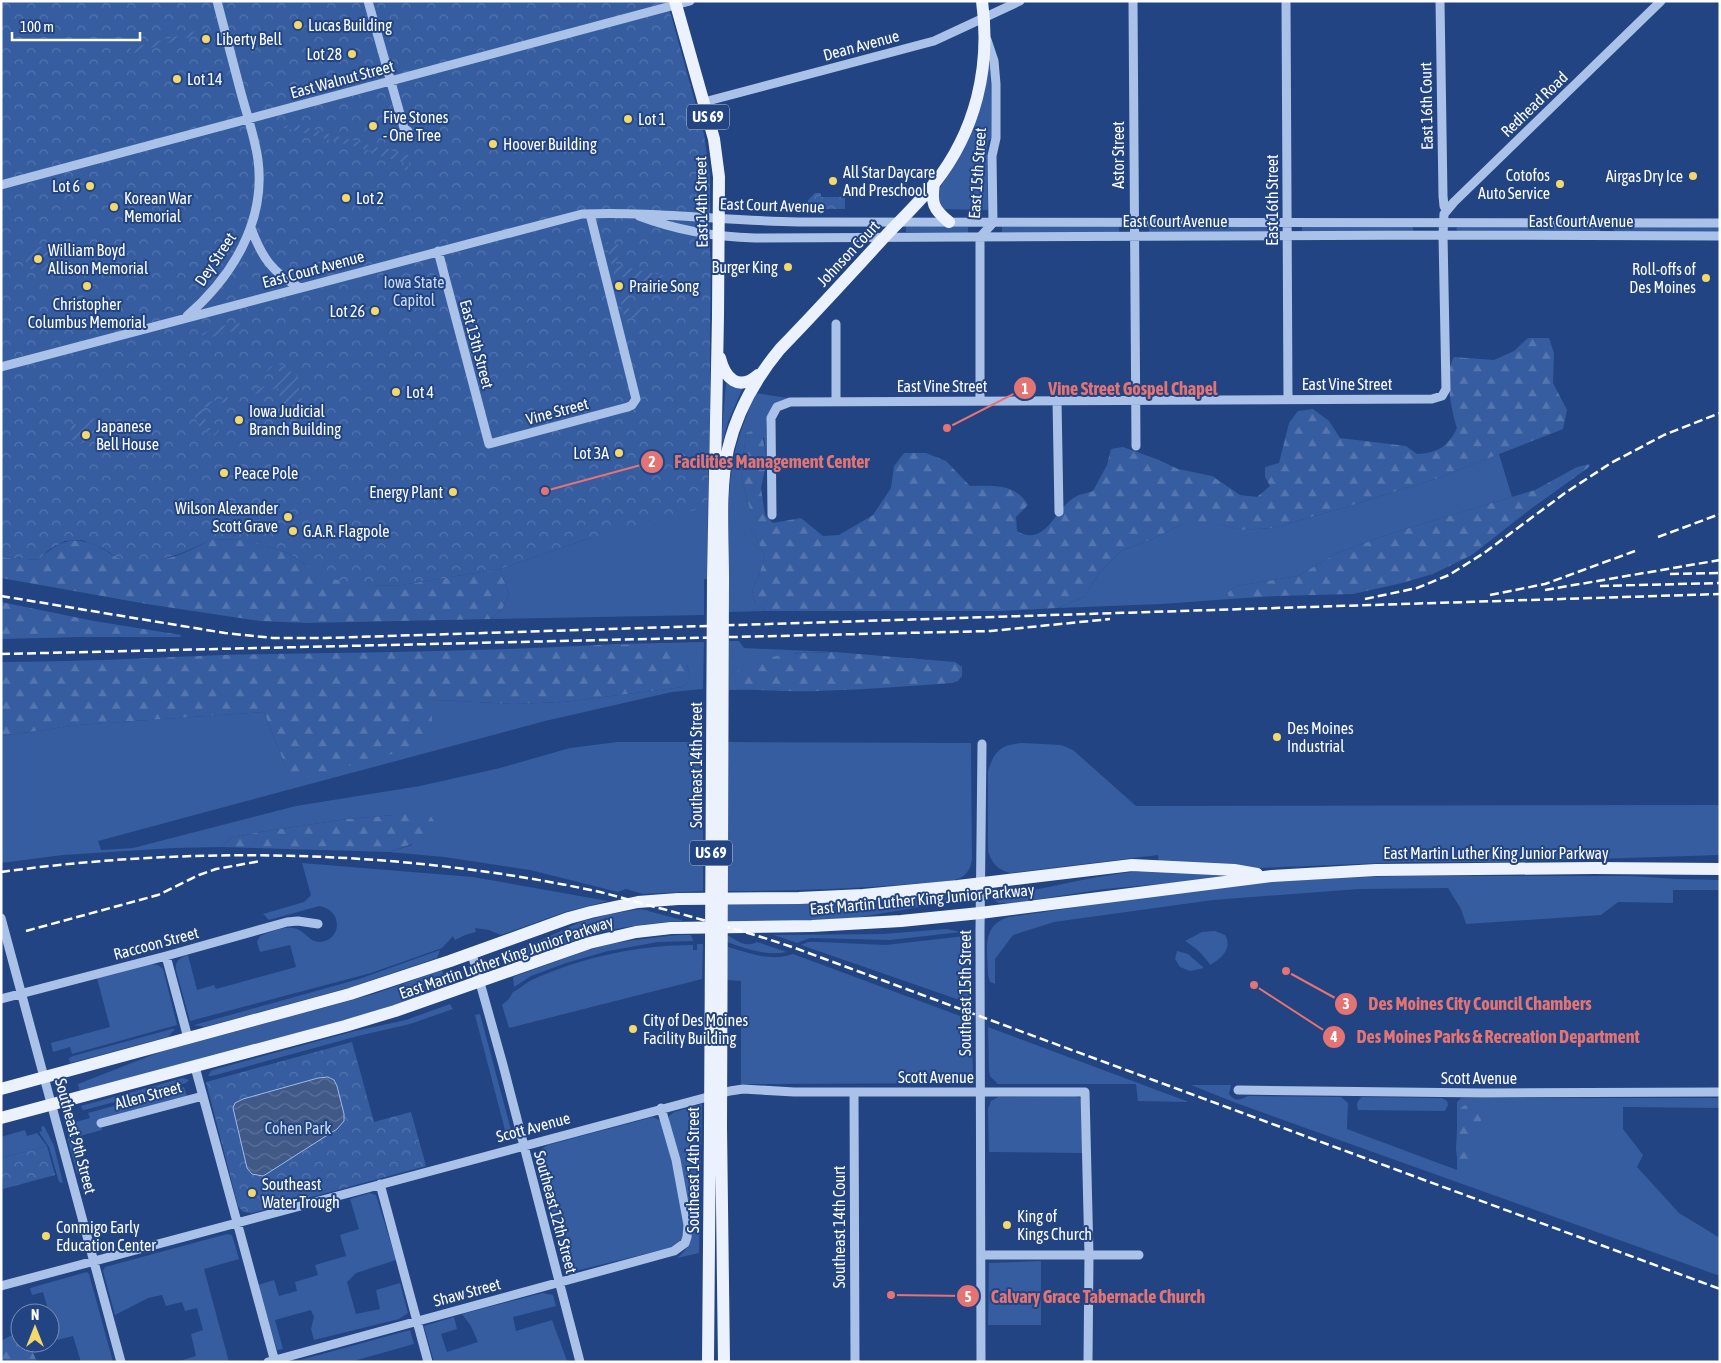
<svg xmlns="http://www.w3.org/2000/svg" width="1721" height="1363" font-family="'Asap Condensed',sans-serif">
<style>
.grass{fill:#365da0}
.forest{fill:url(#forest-firs)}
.park{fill:url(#park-crowns)}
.garden{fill:url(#garden-furrows)}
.water{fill:url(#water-waves);stroke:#9ebae9}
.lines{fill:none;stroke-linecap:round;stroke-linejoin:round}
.minor{stroke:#aac1e8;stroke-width:9}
.major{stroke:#ecf1fe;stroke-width:12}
.rail{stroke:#fff;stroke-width:2.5;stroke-dasharray:9 4;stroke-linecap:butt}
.major-bridge{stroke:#ecf1fe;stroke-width:12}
.poi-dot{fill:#f4d86c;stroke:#224482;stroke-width:2}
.labels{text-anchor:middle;stroke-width:4;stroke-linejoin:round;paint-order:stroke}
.shield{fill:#224482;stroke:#bdc7da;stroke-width:1}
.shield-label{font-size:15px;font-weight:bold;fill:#fff}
.poi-label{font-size:16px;fill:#fff;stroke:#224482;text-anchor:start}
.street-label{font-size:16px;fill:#fff;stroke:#224482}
.park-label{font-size:16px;fill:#cdddf6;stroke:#224482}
.leader{fill:none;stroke:#e47373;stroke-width:2}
.callout-dot{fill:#e47373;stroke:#224482;stroke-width:2}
.mark-label{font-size:15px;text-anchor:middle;font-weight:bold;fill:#fff}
.callout-label{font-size:18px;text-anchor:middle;font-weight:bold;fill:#e47373;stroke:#224482;stroke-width:4;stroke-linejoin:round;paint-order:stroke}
</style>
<defs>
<pattern id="forest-firs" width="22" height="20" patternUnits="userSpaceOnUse" patternTransform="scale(1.25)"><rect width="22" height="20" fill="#365da0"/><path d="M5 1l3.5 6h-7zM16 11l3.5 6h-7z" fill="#5475ae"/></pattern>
<pattern id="park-crowns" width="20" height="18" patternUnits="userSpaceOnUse" patternTransform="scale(1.25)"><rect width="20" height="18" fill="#365da0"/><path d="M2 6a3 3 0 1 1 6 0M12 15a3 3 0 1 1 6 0" fill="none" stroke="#5475ae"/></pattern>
<pattern id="garden-furrows" width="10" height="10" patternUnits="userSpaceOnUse" patternTransform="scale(1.25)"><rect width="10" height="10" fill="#365da0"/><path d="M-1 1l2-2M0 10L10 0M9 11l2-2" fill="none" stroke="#5475ae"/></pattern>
<pattern id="water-waves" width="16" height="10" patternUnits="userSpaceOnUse" patternTransform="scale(1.25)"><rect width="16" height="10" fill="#405987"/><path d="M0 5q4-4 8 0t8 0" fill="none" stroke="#5d7299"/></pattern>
</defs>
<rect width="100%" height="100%" fill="#224482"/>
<path class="grass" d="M990,61L992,139L989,140L987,146L988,209L987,210L940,209L936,194L962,152Z
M1149,226H1273V232H1149Z
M1302,226H1413V232H1302Z
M1458,226L1601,227V228L1600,231H1458L1456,229Z
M1720,226V232H1616L1613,229L1614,227Z
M906,227H968V233L906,232Z
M1002,227H1119V232H1002Z
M711,256L707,579H704V615L490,619L502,610L509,594L500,569L593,537Z
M726,382L743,387L728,422L723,441H721Z
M756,393L788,398C759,406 767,437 767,460L764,438L746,433L741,477L751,513V528L765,556L759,575L752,590L755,603L766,611L729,612C729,560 724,502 735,451C740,431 748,412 756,393Z
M1499,454L1512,497L1392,533L1337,553L1298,576L1236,586L1227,593L1230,599L1162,604L1058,608L1084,597L1100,572L1121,551L1152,539L1182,524H1219L1241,530L1273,528L1346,507L1438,478Z
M729,641H739L744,648L835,652L796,653L729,677Z
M704,642L703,689L672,692L545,721L98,841L101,850L133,848L296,806L420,786L500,768L570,748L618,742H703V891L643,894L626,889L618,892L530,870L444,857L389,852L412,845L395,815L347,819L254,833L232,838L221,847L174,848L63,855L1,863V736L78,725L264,712L287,770L430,712V702L438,700L514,704L563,702L683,687L689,680L688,666L649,647L616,644Z
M728,742L971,743L972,859C971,867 968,874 960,878C949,883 924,882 911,884C850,889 789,891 728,891Z
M1022,743L1061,745L1073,750L1136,806L1720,805V855L1503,862H1407L1258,868L1159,864L1158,855L1010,873C997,869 992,864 988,851V771C995,750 1000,745 1022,743Z
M302,863L473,877L608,901L565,912L501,935L489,930L475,928L476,932L465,935L455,940L453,936L442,948L371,973L190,1021L176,970C175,961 180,957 188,955L197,990L214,985L216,989L296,967L290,945L260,952L257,942L260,936C270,932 286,925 297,929C306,932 310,943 321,942C343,939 342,909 319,906L269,920L263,914L304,902L311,895Z
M1151,870L1238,877L1104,889L1015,903H999L995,901L1001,897C1051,887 1100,874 1151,870Z
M1399,876H1632L1676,879L1720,880V890H1673V903L1618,902L1601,915L1466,924L1461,909L1448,888L1359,889L1213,900L1054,922L1013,935L995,959V984L990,982L988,976C988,952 980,925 1009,917C1061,910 1112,901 1163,893C1241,882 1320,878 1399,876Z
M941,894L955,895V898L919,907L855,918L783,921H728V905L786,904Z
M641,909L682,920V921C650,923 618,927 587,936C561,945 534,955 508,964L505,956L583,921L610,914Z
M946,929L961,932L890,940L810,938L797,943L774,935L883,934Z
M1215,931L1225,935C1233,948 1221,959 1210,965C1204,955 1195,947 1185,941L1202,932Z
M677,935H691L693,941L658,942L608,951L566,963L531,976L514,987L513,977L585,951L610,944L635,940Z
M727,935C738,941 745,948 757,942L787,952C766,956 747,949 727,942Z
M965,936L970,950L971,1004L801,945L808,942H819L886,945Z
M697,944H703L702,979L509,1028L502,1005L509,999L513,992C520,989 525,983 532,980C582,957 639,945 693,945V950H697Z
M728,947C750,953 770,962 793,954L971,1020L973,1071L969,1078L962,1083L741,1084V981L727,980Z
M440,950L437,958L348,988L204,1027L194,1025L359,979Z
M1177,951L1188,954L1204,968L1190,971L1180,967L1175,959Z
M151,964L158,965L163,969L177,1025L72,1054L70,1047L53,1052L51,1043L110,1027L97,978Z
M442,970L447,986L376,1011L337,1022L80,1092L78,1084L160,1052L374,994Z
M450,1004L453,1009L410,1024L358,1036L212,1076H208L211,1071L216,1069L355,1031L406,1020Z
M480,1014L511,1130V1133L506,1134L475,1015Z
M988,1027L1189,1102L1138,1101L1136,1084H998L990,1076L989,1071Z
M172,1029H175L168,1037L70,1063L69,1058L73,1056Z
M183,1078L189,1080L186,1083L88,1109L83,1110L81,1106Z
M1191,1085H1231L1229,1094C1235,1102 1240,1100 1248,1096L1341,1097L1348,1103L1347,1129L1457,1170V1102L1461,1098H1720V1108L1623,1107V1129L1643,1155L1637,1167L1679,1213L1720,1238V1276L1236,1103Z
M184,1087L187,1096L99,1119L102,1130L76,1137L72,1123L90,1118L88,1113Z
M1075,1096L1080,1098L1082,1102V1153L989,1152L988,1109L991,1101L998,1097Z
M1362,1097L1442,1098L1447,1101L1448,1105L1445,1111L1358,1110C1356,1104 1357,1101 1362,1097Z
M702,1104L699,1253L677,1258C688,1249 691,1243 691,1229L669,1121V1116L674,1112Z
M653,1117L661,1121C666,1141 691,1225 683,1239C681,1242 676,1245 674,1247L579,1270L568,1269L562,1261L536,1162C535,1154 540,1149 548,1145Z
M69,1119L84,1174H77L68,1139L67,1121Z
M44,1126L54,1146L63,1183L59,1182L49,1147L39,1132L42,1131L41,1127Z
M25,1130L27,1136L37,1133L47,1146L1,1158V1137Z
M370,1193L376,1195L396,1260L356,1273L347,1282L356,1314L380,1309L376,1290L400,1283L408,1313L399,1319L314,1340L311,1329L314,1317L311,1310L275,1320L283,1349L277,1350L258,1285L274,1280L279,1296L297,1291L295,1282L318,1275L315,1265L346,1256L340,1235L359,1229L350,1199Z
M227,1234L232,1235L239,1259L204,1269L229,1362H176L196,1356L191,1334L203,1330L197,1308L185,1311L182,1302L166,1306L162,1295L148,1298L115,1315L103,1271L105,1267Z
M1041,1261V1325H988L989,1263Z
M87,1272L89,1274L113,1362H81L73,1336L57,1340L43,1292L32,1295L30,1288Z
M543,1293L553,1295L556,1306L513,1317L516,1331L552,1320L567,1361L434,1362L424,1326L454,1317L457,1329L441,1334L447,1352L478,1342L471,1326L462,1314Z
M410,1330L414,1344L350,1362H293Z"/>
<path class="forest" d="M1528,338H1549L1554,353L1553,383L1567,410L1563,429L1438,478L1346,507L1273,528L1241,530L1219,524H1182L1152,539L1121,551L1100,572L1084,597L1058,608L1001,611H766L755,603L752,590L759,575L765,556L751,528V513L741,477L746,433L761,428L767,460L761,488L765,515L773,523L801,518L823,536L839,535L873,515L891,488L894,466L904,453H926L946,461L970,486C993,486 1015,483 1028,505L1016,517L1017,531C1046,548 1055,508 1075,497C1080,494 1088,493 1093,491L1107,465L1111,449L1123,447L1159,460L1178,469L1212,476L1240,495L1257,497L1270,486L1265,477V467L1279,463L1289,423L1298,411L1313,409L1329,421L1340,438L1406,446L1417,454C1437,453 1448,447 1457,428C1451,410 1444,373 1454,357L1494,360L1514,351Z
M1590,464L1589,467L1528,511L1472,555L1433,574L1402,583L1353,594L1277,596L1230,599L1227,593L1236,586L1298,576L1337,553L1392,533L1535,490L1577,467Z
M213,539L243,540L289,553L313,570L370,586L401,585L500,569L509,594L502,610L490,619L307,623L260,621L147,604L1,578V557L38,560C61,540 74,534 103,549C109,552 114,557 120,558C132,559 151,560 163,559C180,557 197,546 213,539Z
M1,602L94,621L181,635L180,637H81L1,639Z
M616,644C636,646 677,643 687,665C689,669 689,676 689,680L683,687L563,702L514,704L438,700L430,703L434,735L428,744L305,778L294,777L287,770L264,712L78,725L1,736V662C75,662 148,658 221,655C353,652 484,652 616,644Z
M835,652L955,662L962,667V676L958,681L952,683C907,686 862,690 817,691C788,692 758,689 729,690V677C760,652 796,653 835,652Z
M426,809L434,821L431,833L421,841L389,852L221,847L232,838L254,833L347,819L395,815Z
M1465,1105L1485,1109C1483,1119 1477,1127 1474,1136C1470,1148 1470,1161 1464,1172L1458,1167L1456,1149L1458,1110Z
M20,1335V1343H29L37,1362H1V1341L10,1336Z"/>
<path class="park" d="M1,1H667L704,134L710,176V418L707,507L593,537L500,569L401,585L370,586L332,579L313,570L289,553L243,540L213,539L182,553L163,559L143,562L118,558L104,549L82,540L65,541L50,549L38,560L1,557Z
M815,193H821V197H845V209H808V200Z
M352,1042L374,1122L411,1112L426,1166L252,1213L243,1212L238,1206L206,1082Z
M47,1146L55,1175L3,1189L1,1158Z"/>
<path class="garden" d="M207,28L209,32L132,53L130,51L131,48Z
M294,124L380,148L375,152L281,127Z
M384,148L411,156L407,171L404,170L405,163L377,155Z
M606,242L620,245L616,265L666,276L664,286L614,275Z
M33,246L44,247L50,254V264L44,270C31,274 22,265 27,252Z
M623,293H629V309H641V319H627C620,311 620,303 623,293Z
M241,323V331L225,332L205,340L202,334L216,327Z
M279,364L296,375L303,405L283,411L278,388L251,395L250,391L281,381L283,375L277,369L266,372L270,367Z
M228,397L229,401L202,408L208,428H218L219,431L214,436C202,432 188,418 199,405Z
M94,418L101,423L97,437L80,444L69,438V433L73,424H75L79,428H83Z"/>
<path class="water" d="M328,1077L334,1080L337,1086L344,1114V1121L337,1129L268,1173L263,1176L252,1174L247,1168L233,1108L235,1103L243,1099L318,1078Z"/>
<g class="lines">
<path class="minor" d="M368,1L404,128L408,131
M1133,1L1136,446
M1286,1L1288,399
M1440,1L1443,196L1444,206L1446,210
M704,102L934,41L1020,1
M1,185L690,1
M639,216C676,230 716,237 755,238L1443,235L1720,236
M251,228C262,258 272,272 300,288
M438,251L489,444L628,407L632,405L636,399L590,214
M187,316C232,277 266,222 258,160C255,138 247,115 241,93C233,63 225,32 217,1
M836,324V402
M1,367L582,214C654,211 726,221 798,222L1720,223
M980,400V237L993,223L992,156L996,138V84L994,61L987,40
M1057,400L1059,512
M772,515L771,418L777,407L790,402L1432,399L1442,396L1446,389L1443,235L1444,214L1454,202L1661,1
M1,918L121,1362
M472,954L503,1065L580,1362
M166,956L188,1038
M1,999L166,956L287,922L298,921L318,924
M195,1067L275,1362
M1238,1090L1484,1093L1720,1092
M854,1092L855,1362
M101,1123L203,1096
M380,1184L428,1362
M981,1255H1139
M1,1286L730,1091L743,1089L794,1092H1085L1089,1255L1088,1362
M268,1362L674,1251L685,1243L687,1237L688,1225L676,1160L661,1108
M981,1362L980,932L982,744"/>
<path class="major" d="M675,1L714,139L719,177L718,316L713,579
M934,183C931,203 933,209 949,222
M720,358C725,378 738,392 758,375
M723,579C723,536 719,491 728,449C737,411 756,378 780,349C814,314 847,278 879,243C897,223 917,205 934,184C976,131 991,67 982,1
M1,1089L350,994L450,961L569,918L591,912L638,902L678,899L799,898L863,895L958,886L1132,865L1234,870L1257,874
M1,1118L345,1026L395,1011L589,943L636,932L671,928L812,926L901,921L980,913L1272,876L1376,870L1594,868L1720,869
M721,1127L724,1362
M708,1362L710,1127"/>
<path class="rail" d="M1658,537L1720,514
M1670,574L1720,573
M1600,586L1720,583
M1545,590L1720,560
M1490,595L1545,584L1635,551
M1,596L225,633L273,638H325L1720,594
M1365,599L1417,588L1449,575L1484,553L1565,493L1611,463L1664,435L1720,413
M1,654L991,631L1110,619
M1,872C197,845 407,850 600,892C621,897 642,904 663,909C707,921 751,933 795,948L1720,1289
M26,931L158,895L199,875L216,869L261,861"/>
<path class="major-bridge" d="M710,1127L713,579
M721,1127L723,579"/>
</g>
<g class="poi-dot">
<circle cx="298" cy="25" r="5"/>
<circle cx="206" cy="39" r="5"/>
<circle cx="352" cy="54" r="5"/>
<circle cx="177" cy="79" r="5"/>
<circle cx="628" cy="119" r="5"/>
<circle cx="373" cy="126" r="5"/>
<circle cx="493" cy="144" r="5"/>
<circle cx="1693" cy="176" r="5"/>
<circle cx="833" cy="181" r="5"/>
<circle cx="1560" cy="184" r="5"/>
<circle cx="90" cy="186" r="5"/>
<circle cx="346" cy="198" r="5"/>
<circle cx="114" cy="207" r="5"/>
<circle cx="38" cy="259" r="5"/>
<circle cx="788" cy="267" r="5"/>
<circle cx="1706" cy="278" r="5"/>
<circle cx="87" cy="286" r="5"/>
<circle cx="619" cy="286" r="5"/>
<circle cx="375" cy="311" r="5"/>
<circle cx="396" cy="392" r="5"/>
<circle cx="239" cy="420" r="5"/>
<circle cx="86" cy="435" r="5"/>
<circle cx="619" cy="453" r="5"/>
<circle cx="224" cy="473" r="5"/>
<circle cx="453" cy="492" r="5"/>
<circle cx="288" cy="517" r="5"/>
<circle cx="293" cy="531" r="5"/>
<circle cx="1277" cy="737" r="5"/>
<circle cx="633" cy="1029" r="5"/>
<circle cx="252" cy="1193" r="5"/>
<circle cx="1007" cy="1225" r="5"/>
<circle cx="46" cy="1236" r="5"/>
</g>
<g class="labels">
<g class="shield">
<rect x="687" y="104.5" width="42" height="25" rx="4"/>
<rect x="690" y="840.5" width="42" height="25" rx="4"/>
</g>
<g class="shield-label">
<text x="708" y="122">US 69</text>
<text x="711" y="858">US 69</text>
</g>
<g class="poi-label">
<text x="308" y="31">Lucas Building</text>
<text x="216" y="45">Liberty Bell</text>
<text x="342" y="60" text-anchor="end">Lot 28</text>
<text x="187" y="85">Lot 14</text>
<text x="383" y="123">Five Stones<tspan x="383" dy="18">- One Tree</tspan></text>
<text x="638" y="125">Lot 1</text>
<text x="503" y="150">Hoover Building</text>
<text x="843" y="178">All Star Daycare<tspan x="843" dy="18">And Preschool</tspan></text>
<text x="1550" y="181" text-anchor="end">Cotofos<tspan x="1550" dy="18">Auto Service</tspan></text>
<text x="1683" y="182" text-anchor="end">Airgas Dry Ice</text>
<text x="80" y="192" text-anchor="end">Lot 6</text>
<text x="124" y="204">Korean War<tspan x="124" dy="18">Memorial</tspan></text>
<text x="356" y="204">Lot 2</text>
<text x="48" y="256">William Boyd<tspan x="48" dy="18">Allison Memorial</tspan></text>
<text x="778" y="273" text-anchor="end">Burger King</text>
<text x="1696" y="275" text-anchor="end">Roll-offs of<tspan x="1696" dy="18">Des Moines</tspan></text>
<text x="629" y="292">Prairie Song</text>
<text x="87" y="310" text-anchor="middle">Christopher<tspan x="87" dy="18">Columbus Memorial</tspan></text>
<text x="365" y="317" text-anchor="end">Lot 26</text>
<text x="406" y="398">Lot 4</text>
<text x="249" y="417">Iowa Judicial<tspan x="249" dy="18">Branch Building</tspan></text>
<text x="96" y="432">Japanese<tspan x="96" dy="18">Bell House</tspan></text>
<text x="609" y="459" text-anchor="end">Lot 3A</text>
<text x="234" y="479">Peace Pole</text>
<text x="443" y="498" text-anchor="end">Energy Plant</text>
<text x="278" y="514" text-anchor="end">Wilson Alexander<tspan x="278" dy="18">Scott Grave</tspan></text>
<text x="303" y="537">G.A.R. Flagpole</text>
<text x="1287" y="734">Des Moines<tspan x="1287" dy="18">Industrial</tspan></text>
<text x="643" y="1026">City of Des Moines<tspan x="643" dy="18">Facility Building</tspan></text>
<text x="262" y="1190">Southeast<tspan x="262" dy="18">Water Trough</tspan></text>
<text x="1017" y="1222">King of<tspan x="1017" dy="18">Kings Church</tspan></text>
<text x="56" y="1233">Conmigo Early<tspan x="56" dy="18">Education Center</tspan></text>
</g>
<g class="street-label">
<text transform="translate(861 45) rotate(-15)" y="6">Dean Avenue</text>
<text transform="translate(342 79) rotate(-15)" y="6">East Walnut Street</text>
<text transform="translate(1534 104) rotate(-44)" y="6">Redhead Road</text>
<text transform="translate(1426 106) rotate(-91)" y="6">East 16th Court</text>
<text transform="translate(1118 155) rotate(-90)" y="6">Astor Street</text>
<text transform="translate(977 173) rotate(-86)" y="6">East 15th Street</text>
<text transform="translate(1272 200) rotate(-90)" y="6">East 16th Street</text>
<text transform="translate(701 202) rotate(-91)" y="6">East 14th Street</text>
<text transform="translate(772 205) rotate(2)" y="6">East Court Avenue</text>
<text x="1175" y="227">East Court Avenue</text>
<text x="1581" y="227">East Court Avenue</text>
<text transform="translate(848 253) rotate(-47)" y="6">Johnson Court</text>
<text transform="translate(215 259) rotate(-56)" y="6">Dey Street</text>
<text transform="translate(313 269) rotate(-15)" y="6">East Court Avenue</text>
<text transform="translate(477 344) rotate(75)" y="6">East 13th Street</text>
<text x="1347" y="390">East Vine Street</text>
<text x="942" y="392">East Vine Street</text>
<text transform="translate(557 411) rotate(-15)" y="6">Vine Street</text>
<text transform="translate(696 765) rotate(-90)" y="6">Southeast 14th Street</text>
<text x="1496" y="859">East Martin Luther King Junior Parkway</text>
<text transform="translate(922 899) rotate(-5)" y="6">East Martin Luther King Junior Parkway</text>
<text transform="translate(156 943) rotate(-15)" y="6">Raccoon Street</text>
<text transform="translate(506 957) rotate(-19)" y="6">East Martin Luther King Junior Parkway</text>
<text transform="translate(965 993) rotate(-90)" y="6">Southeast 15th Street</text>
<text x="936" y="1083">Scott Avenue</text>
<text x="1479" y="1084">Scott Avenue</text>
<text transform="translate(148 1095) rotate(-15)" y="6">Allen Street</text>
<text transform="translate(533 1127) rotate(-15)" y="6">Scott Avenue</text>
<text transform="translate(76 1136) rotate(75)" y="6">Southeast 9th Street</text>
<text transform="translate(693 1170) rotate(-90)" y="6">Southeast 14th Street</text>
<text transform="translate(556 1212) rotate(75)" y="6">Southeast 12th Street</text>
<text transform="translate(839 1227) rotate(-90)" y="6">Southeast 14th Court</text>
<text transform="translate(467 1292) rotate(-15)" y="6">Shaw Street</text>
</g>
<g class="park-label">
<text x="414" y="288">Iowa State<tspan x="414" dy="18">Capitol</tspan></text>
<text x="298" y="1134">Cohen Park</text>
</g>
</g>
<path class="leader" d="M947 428L1025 388M545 491L652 462M1286 971L1346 1004M1254 985L1334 1037M891 1295L968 1296"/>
<g class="callout-dot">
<circle cx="947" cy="428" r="5"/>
<circle cx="545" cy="491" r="5"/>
<circle cx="1286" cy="971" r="5"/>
<circle cx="1254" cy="985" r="5"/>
<circle cx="891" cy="1295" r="5"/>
<circle cx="1025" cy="388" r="12"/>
<circle cx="652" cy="462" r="12"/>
<circle cx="1346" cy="1004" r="12"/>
<circle cx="1334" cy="1037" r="12"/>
<circle cx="968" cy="1296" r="12"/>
</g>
<g class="mark-label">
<text x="1025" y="394">1</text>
<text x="652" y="467">2</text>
<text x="1346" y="1009">3</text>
<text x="1334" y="1042">4</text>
<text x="968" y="1302">5</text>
</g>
<g class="callout-label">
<text x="1133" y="395">Vine Street Gospel Chapel</text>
<text x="772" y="468">Facilities Management Center</text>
<text x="1480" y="1010">Des Moines City Council Chambers</text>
<text x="1498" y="1043">Des Moines Parks &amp; Recreation Department</text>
<text x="1098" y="1303">Calvary Grace Tabernacle Church</text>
</g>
<rect width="1721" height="1363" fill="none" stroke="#ffffff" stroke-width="5"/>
<g transform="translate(35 1328)"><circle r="24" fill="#224482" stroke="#7a8fb4"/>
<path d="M0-4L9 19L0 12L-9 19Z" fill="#f4d86c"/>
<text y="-8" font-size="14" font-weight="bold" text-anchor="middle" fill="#ffffff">N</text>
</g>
<path d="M12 32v8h128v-8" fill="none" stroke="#ffffff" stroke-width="2.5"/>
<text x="20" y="32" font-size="15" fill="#ffffff" stroke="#224482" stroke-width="4" paint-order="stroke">100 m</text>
</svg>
